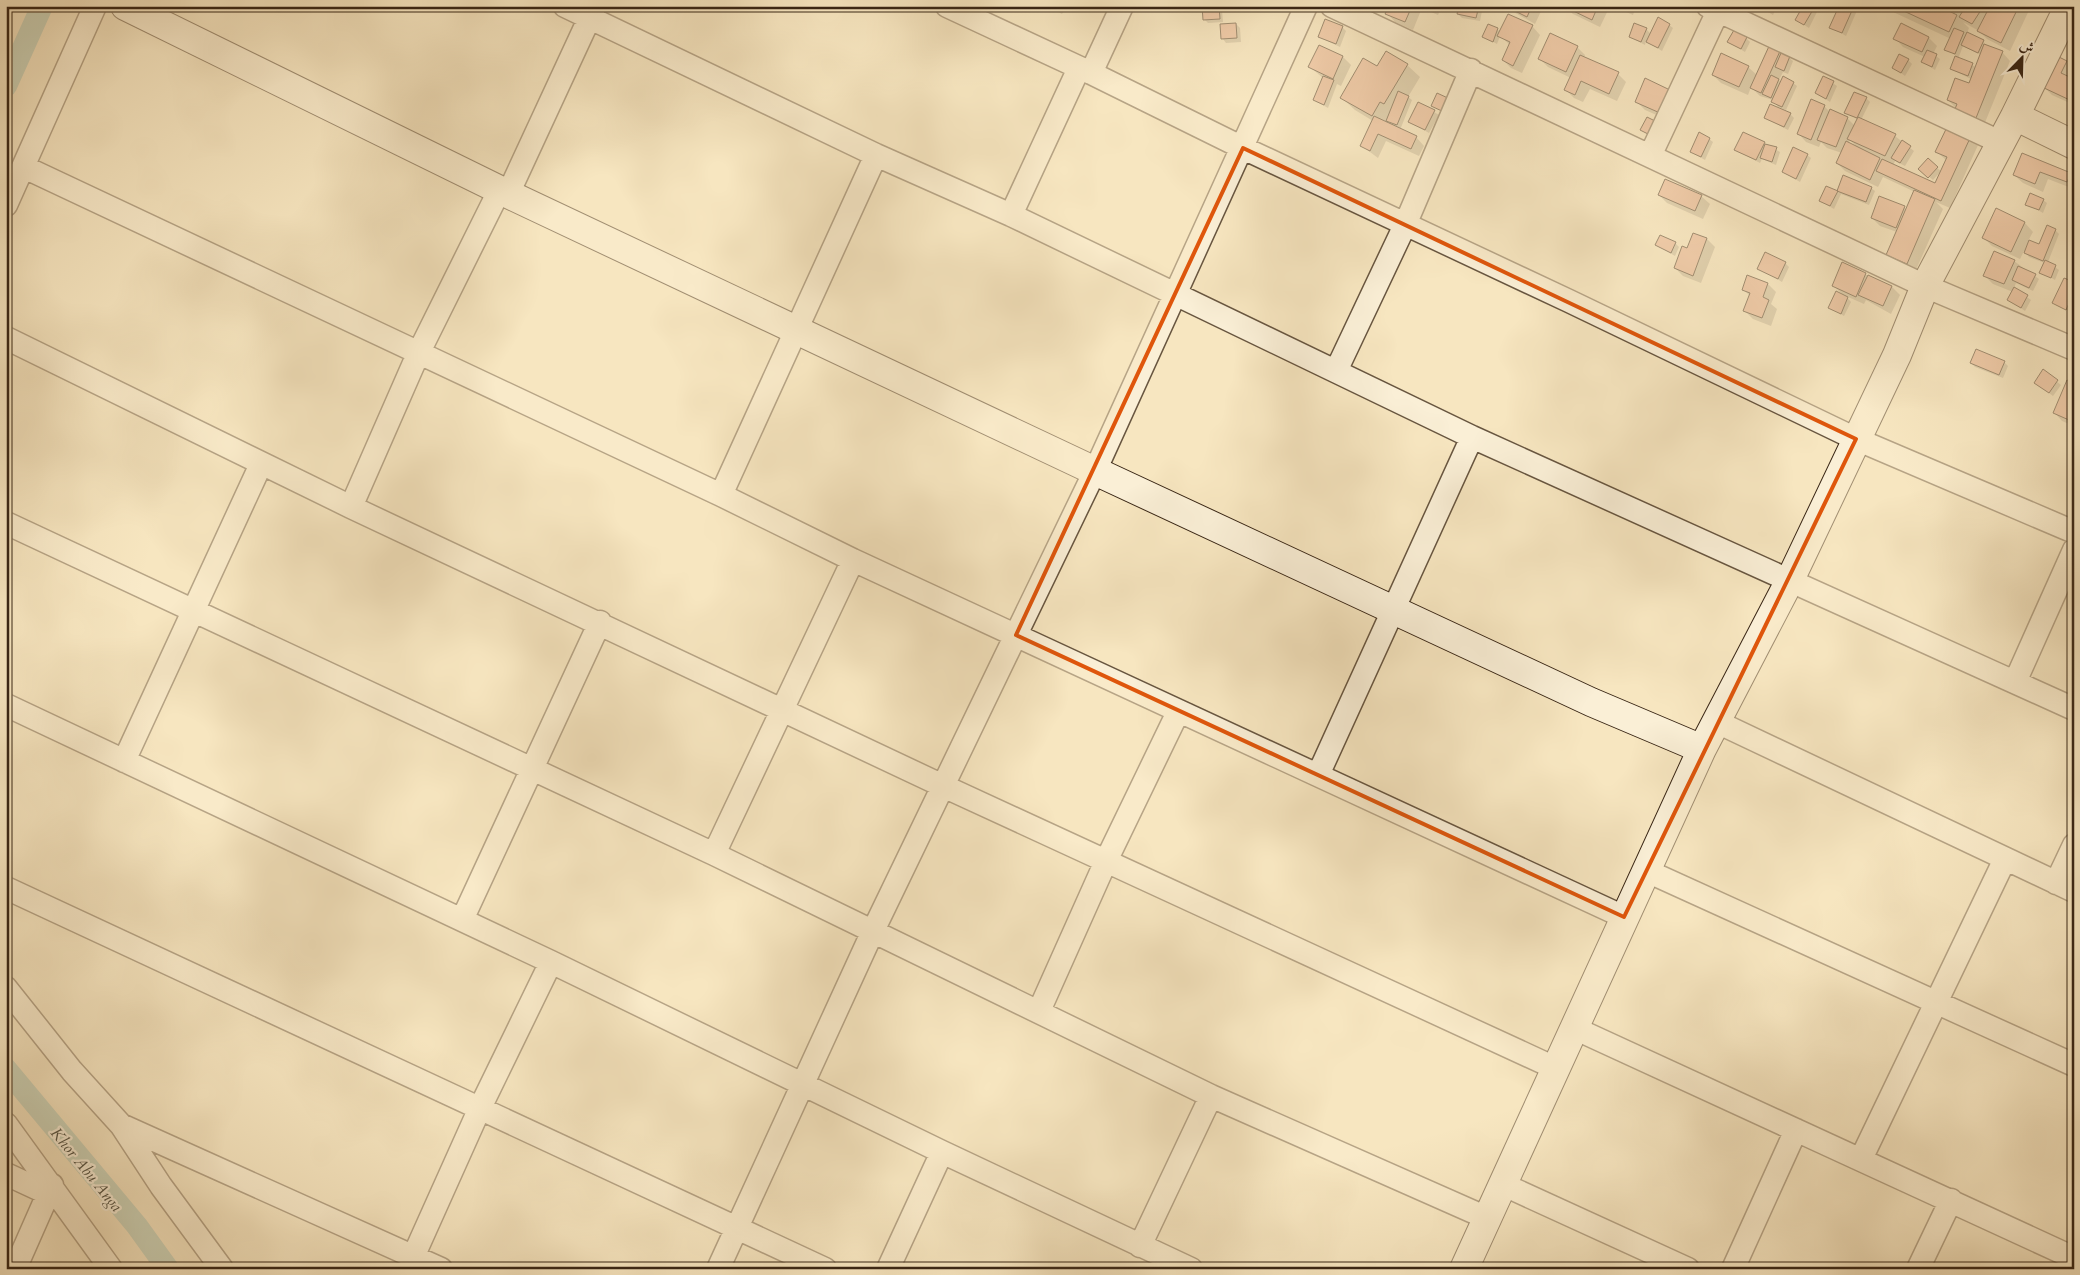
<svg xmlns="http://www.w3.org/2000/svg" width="2080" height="1275" font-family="Cardo,Amiri,serif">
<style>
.shadow{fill:#0003;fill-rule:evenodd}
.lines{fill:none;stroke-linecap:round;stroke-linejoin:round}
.canal{stroke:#9dc0b1;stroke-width:22}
.building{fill:#e7ad8f;stroke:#392615}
.street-casing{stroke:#685640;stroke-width:25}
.secondary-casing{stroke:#392615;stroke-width:30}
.street{stroke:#faefd6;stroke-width:22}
.secondary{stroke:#faefd6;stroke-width:28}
.marked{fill:none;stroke:#df560c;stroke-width:4;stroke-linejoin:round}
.labels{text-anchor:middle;stroke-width:4.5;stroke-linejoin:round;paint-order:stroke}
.water-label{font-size:16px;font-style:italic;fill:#575444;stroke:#faefd6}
</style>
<rect width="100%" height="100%" fill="#f7e6c0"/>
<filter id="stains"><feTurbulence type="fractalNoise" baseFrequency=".004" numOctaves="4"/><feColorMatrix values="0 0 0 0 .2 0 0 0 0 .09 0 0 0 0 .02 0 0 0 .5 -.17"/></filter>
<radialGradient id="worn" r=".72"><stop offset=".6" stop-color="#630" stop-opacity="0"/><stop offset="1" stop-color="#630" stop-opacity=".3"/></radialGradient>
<path class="shadow" d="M1047,6H1067L1062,14Z
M1219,6L1222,10L1223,22L1208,23L1204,19Z
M1390,6H1442L1438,15L1422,8L1413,30L1395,22L1387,13Z
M1460,6H1483L1480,21L1462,18L1458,14Z
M1487,6H1499L1496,11Z
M1503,6H1542L1543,7L1535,24Z
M1559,6H1610L1600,27L1573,14L1566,8Z
M1613,6H1636L1633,15Z
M1758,6H1777L1773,15Z
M1804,6H1809L1817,12L1809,28L1796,20Z
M1841,6H1859L1846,36L1831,27Z
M1886,6H2031L2010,51L1987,39L1979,31L1963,22L1969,28L1967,33L1983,41L1986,46L2002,52L2010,61L1984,125L1957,109L1948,100L1969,84L1971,79L1951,69L1956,56L1946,49L1951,39L1891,11ZM1963,46L1981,55L1976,67L1958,59Z
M1236,24L1240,28L1241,42L1226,43L1223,39Z
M1901,24L1929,38L1937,46L1933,54L1940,59L1935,70L1923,62L1925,57L1903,47L1895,38Z
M1669,25L1673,28L1662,51L1646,41L1645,45L1630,37L1646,29L1651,34Z
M1532,26L1540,35L1522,73L1511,68L1503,60L1510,45L1500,36L1497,44L1484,37L1497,29L1500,32Z
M1342,27L1346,31L1340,47L1319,37Z
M1746,38L1750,42L1745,52L1729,42Z
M1577,47L1585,55L1584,58L1618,74L1626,82L1617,101L1590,89L1583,102L1574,98L1566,90L1571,78L1548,67L1539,58Z
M1780,50L1793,61L1788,74L1783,72L1779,80L1781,83H1793L1797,86L1786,110L1778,107L1773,100L1760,96L1751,87L1748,95L1721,83L1713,75L1748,67L1757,75Z
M1343,57L1351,65L1341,86L1337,84L1328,108L1314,100L1323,78L1310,67Z
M1908,60L1912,64L1905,76L1894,68Z
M2066,62L2074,70L2070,79L2074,81V105L2052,95L2044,87Z
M1407,65L1420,77L1408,97L1412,100L1400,130L1416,137L1424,146L1419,156L1386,141L1378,158L1362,146L1373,121L1355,110L1342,98L1377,68Z
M1824,77L1837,86L1830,102L1816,93Z
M1646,80L1668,120L1645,110L1636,101Z
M1866,98L1870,102L1861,120L1895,136L1914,151L1905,166L1895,161L1893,166L1935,185L1946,160L1937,152L1970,137L1978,145L1950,208L1936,202L1943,209L1915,272L1896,263L1888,255L1897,232L1880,226L1872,218L1904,207L1907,210L1915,192L1883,177L1878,187L1845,171L1837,163L1842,153L1827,148L1821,142L1819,147L1806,142L1798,133L1824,106L1830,112L1847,118L1855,126L1858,120L1846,112ZM1850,140L1859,149L1848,144Z
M1419,103L1439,115L1429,133L1410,122Z
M1790,114L1794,118L1788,130L1765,118Z
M1709,139L1713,142L1705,160L1691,152Z
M1764,143L1780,152L1776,165L1762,159L1760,163L1735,150Z
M1807,155L1811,158L1800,182L1783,172Z
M2022,155L2070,174L2074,178V189L2048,179L2043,192L2023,183L2014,175Z
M1937,168L1941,171L1933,180L1920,169Z
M1844,177L1871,188L1875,191L1869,205L1841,194L1834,209L1820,201L1826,187L1838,193Z
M1659,195L1701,196L1710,204L1703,219L1667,203Z
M2043,200L2047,203L2043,213L2027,204Z
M1997,210L2025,223L2033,232L2028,241L2040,246L2055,230L2059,234L2048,262L2059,270L2055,280L2041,272L2045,263L2029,257L2024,251L2020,259L1992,246L1984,238Z
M1694,234L1707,239L1715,247L1701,283L1683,276L1675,268L1688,250Z
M1675,243L1679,247L1675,256L1656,245Z
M2014,261L2039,279L2033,291L2016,283L2014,288L2031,300L2025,311L2009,300L2013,292L1993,284L1984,275Z
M1785,263L1789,267L1782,282L1759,268Z
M1843,264L1892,287L1900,295L1891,314L1866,300L1864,304L1846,296L1851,302L1844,316L1829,307L1843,295L1833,285Z
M1748,276L1768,284L1776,292L1771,304L1777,309L1771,326L1753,319L1744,310L1750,296L1743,289Z
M2074,283V314L2054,303Z
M2004,362L2008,366L2003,378L1975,367L1971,363Z
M2044,371L2061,385L2053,396L2039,386Z
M2074,385V426L2062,421L2054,412Z"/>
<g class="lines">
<path class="canal" d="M6,86L42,6
M6,1069L137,1226L168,1269"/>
</g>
<path class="building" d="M1202,6H1219L1220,19L1203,20Z
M1389,6H1412L1405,22L1385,14Z
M1459,6H1479L1476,18L1457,14Z
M1505,6H1532L1527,17Z
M1563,6H1598L1592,20Z
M1803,6L1814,8L1804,25L1795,20Z
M1839,6H1854L1842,33L1829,28Z
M1893,6H1949L1947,10L1957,15L1949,32Z
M1966,6H1988L1986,9L1983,7L1972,24L1959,17Z
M1990,6H2019L2001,43L1977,31Z
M1508,14L1533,25L1513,66L1502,60L1510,42L1497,36Z
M1658,17L1670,24L1658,48L1646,42Z
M1325,19L1343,26L1336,44L1318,37Z
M1236,23L1237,38L1221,39L1220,24Z
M1634,23L1647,28L1641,42L1629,37Z
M1901,23L1929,37L1922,52L1893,39Z
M1488,24L1498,28L1493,42L1482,37Z
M1954,28L1964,32L1955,54L1944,50Z
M1734,30L1747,37L1741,49L1727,42Z
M1967,32L1984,40L1978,53L1961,45Z
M1550,33L1578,46L1566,72L1538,59Z
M1770,44L1781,49L1761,93L1750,88Z
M1984,44L2003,51L1976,118L1955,109L1957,104L1947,100L1955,78L1969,83Z
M1319,45L1343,56L1333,79L1308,67Z
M1927,50L1937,54L1932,67L1921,62Z
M1386,51L1408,64L1384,104L1380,102L1372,116L1340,98L1363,58L1377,66Z
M1721,53L1749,66L1739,87L1712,75Z
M1781,53L1790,56L1784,71L1775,67Z
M1899,54L1909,59L1901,73L1892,68Z
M1580,55L1619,72L1609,94L1581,81L1575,95L1564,90Z
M1955,56L1973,63L1968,76L1950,69Z
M2057,56L2067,61L2061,73L2074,79V102L2042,87Z
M1771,75L1779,79L1771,98L1762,94Z
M1323,76L1334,80L1324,105L1313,100Z
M1783,76L1794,82L1782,107L1771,102Z
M1823,76L1834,81L1826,99L1815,93Z
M1645,78L1670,90L1660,113L1635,102Z
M1398,91L1409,96L1397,125L1386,121Z
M1854,92L1867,97L1857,118L1844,113Z
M1437,93L1450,99L1444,112L1431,106Z
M1811,99L1825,105L1811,140L1797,134Z
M1418,102L1435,110L1425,130L1408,122Z
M1770,104L1791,113L1784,127L1764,118Z
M1830,109L1848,117L1836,147L1817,140Z
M1374,116L1417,136L1411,149L1378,134L1370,151L1360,146Z
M1647,117L1657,122L1650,135L1640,130Z
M1858,117L1896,134L1885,156L1847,139Z
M1948,125L1971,136L1941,201L1876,171L1882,159L1935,183L1947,157L1935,152Z
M1699,132L1710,138L1701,157L1690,152Z
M1743,132L1765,142L1756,160L1734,150Z
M1902,140L1911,146L1900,163L1891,158Z
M1846,141L1880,158L1870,180L1836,163Z
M1765,144L1777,147L1772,162L1760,158Z
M1793,147L1808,154L1796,179L1782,172Z
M2022,153L2071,173L2067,182L2040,172L2035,184L2013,175Z
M1928,158L1938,167L1928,178L1918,169Z
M1843,175L1872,187L1866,202L1837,191Z
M1665,179L1702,195L1695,211L1658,195Z
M1826,186L1838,191L1830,206L1819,201Z
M1914,190L1935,199L1907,264L1886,255Z
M2030,193L2044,199L2039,210L2025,205Z
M1879,196L1905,206L1896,228L1871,218Z
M1996,208L2025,222L2011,252L1982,238Z
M2047,225L2056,229L2043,261L2024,253L2029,240L2039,244Z
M1693,233L1707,238L1693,276L1674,268L1682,246L1687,248Z
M1660,235L1676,242L1671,253L1655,245Z
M1994,251L2015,260L2004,284L1983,276Z
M1765,252L1786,262L1778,279L1757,269Z
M2045,260L2056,265L2051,278L2039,273Z
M1842,262L1866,273L1856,297L1832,286Z
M2018,266L2036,274L2029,288L2012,280Z
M1747,275L1768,283L1763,297L1769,300L1762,318L1743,311L1750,293L1742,290Z
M1868,275L1892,286L1883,306L1858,295Z
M2064,278L2074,282V292L2066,310L2052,303Z
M2014,287L2028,295L2021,308L2007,300Z
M1836,291L1848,297L1841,314L1828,308Z
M1976,349L2005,361L1999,375L1970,363Z
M2043,369L2058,380L2049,393L2034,383Z
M2067,380L2074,383V409L2069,420L2053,413Z"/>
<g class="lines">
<g class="street-casing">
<path id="street" d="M565,6L876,155L1011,215L1472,437L2074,709
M947,6L1091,73L1243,148L1569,301L1856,439L2074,532
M1332,6L1925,286L2074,349
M1708,6L2002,143
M1091,73L1122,6
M1650,156L1718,11
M24,167L721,495L853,560L1624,917
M508,194L595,6
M6,205L95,6
M1011,215L1079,68
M6,338L351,507L941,785L1555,1068
M1336,371L1405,225L1471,70
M721,495L876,155
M351,507L418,354L500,189
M6,523L714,854L1211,1096L1487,1218
M2015,682L2074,550
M6,705L551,962L942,1152L1191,1269
M1717,722L2074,891
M124,761L261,464
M1318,775L1472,437
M714,854L853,560
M1647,871L2074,1065
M2056,883L2074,845
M6,888L825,1269
M462,920L600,622
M6,988L72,1071L121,1125L161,1186L222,1269
M1039,1011L1106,861L1178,712
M1574,1028L2074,1258
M6,1124L111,1269
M121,1125L441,1269
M1861,1159L2005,859
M6,1174L49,1194
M1502,1184L1688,1269
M1140,1246L1211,1096
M414,1255L479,1110L551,962
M15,1269L52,1185
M718,1269L872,933L1095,471L1306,6
M888,1269L942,1152
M1733,1269L1796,1130
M1918,1269L1951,1200"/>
</g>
<g class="secondary-casing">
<path id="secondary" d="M125,6L508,194L1095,471L1591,702L1702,749L1789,582L1897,355L1925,286L2015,116L2074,145
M2015,116L2069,6
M1464,1269L1702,749"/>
</g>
<use href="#street" class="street"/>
<use href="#secondary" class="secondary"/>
</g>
<path d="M0 0H2080V1275H0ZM1243,148L1856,439L1624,917L1016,635Z" fill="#f7e6c0" fill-opacity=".55" fill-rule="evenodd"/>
<path class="marked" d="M1243,148L1856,439L1624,917L1016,635Z"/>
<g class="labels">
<g class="water-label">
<text transform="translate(87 1169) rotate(51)" y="6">Khor Abu Anga</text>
</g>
</g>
<rect width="2080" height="1275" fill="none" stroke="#f7e6c0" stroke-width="25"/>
<rect x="8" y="8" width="2065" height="1260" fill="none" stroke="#392615" stroke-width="2.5"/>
<rect x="12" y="12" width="2055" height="1250" fill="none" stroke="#392615"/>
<g transform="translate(2022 58) rotate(23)" stroke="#faefd6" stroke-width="4" paint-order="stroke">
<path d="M0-4L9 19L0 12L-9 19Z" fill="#392615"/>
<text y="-8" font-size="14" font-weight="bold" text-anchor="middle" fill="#392615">ش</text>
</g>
<rect width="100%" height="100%" filter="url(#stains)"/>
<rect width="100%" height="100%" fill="url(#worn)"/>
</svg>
